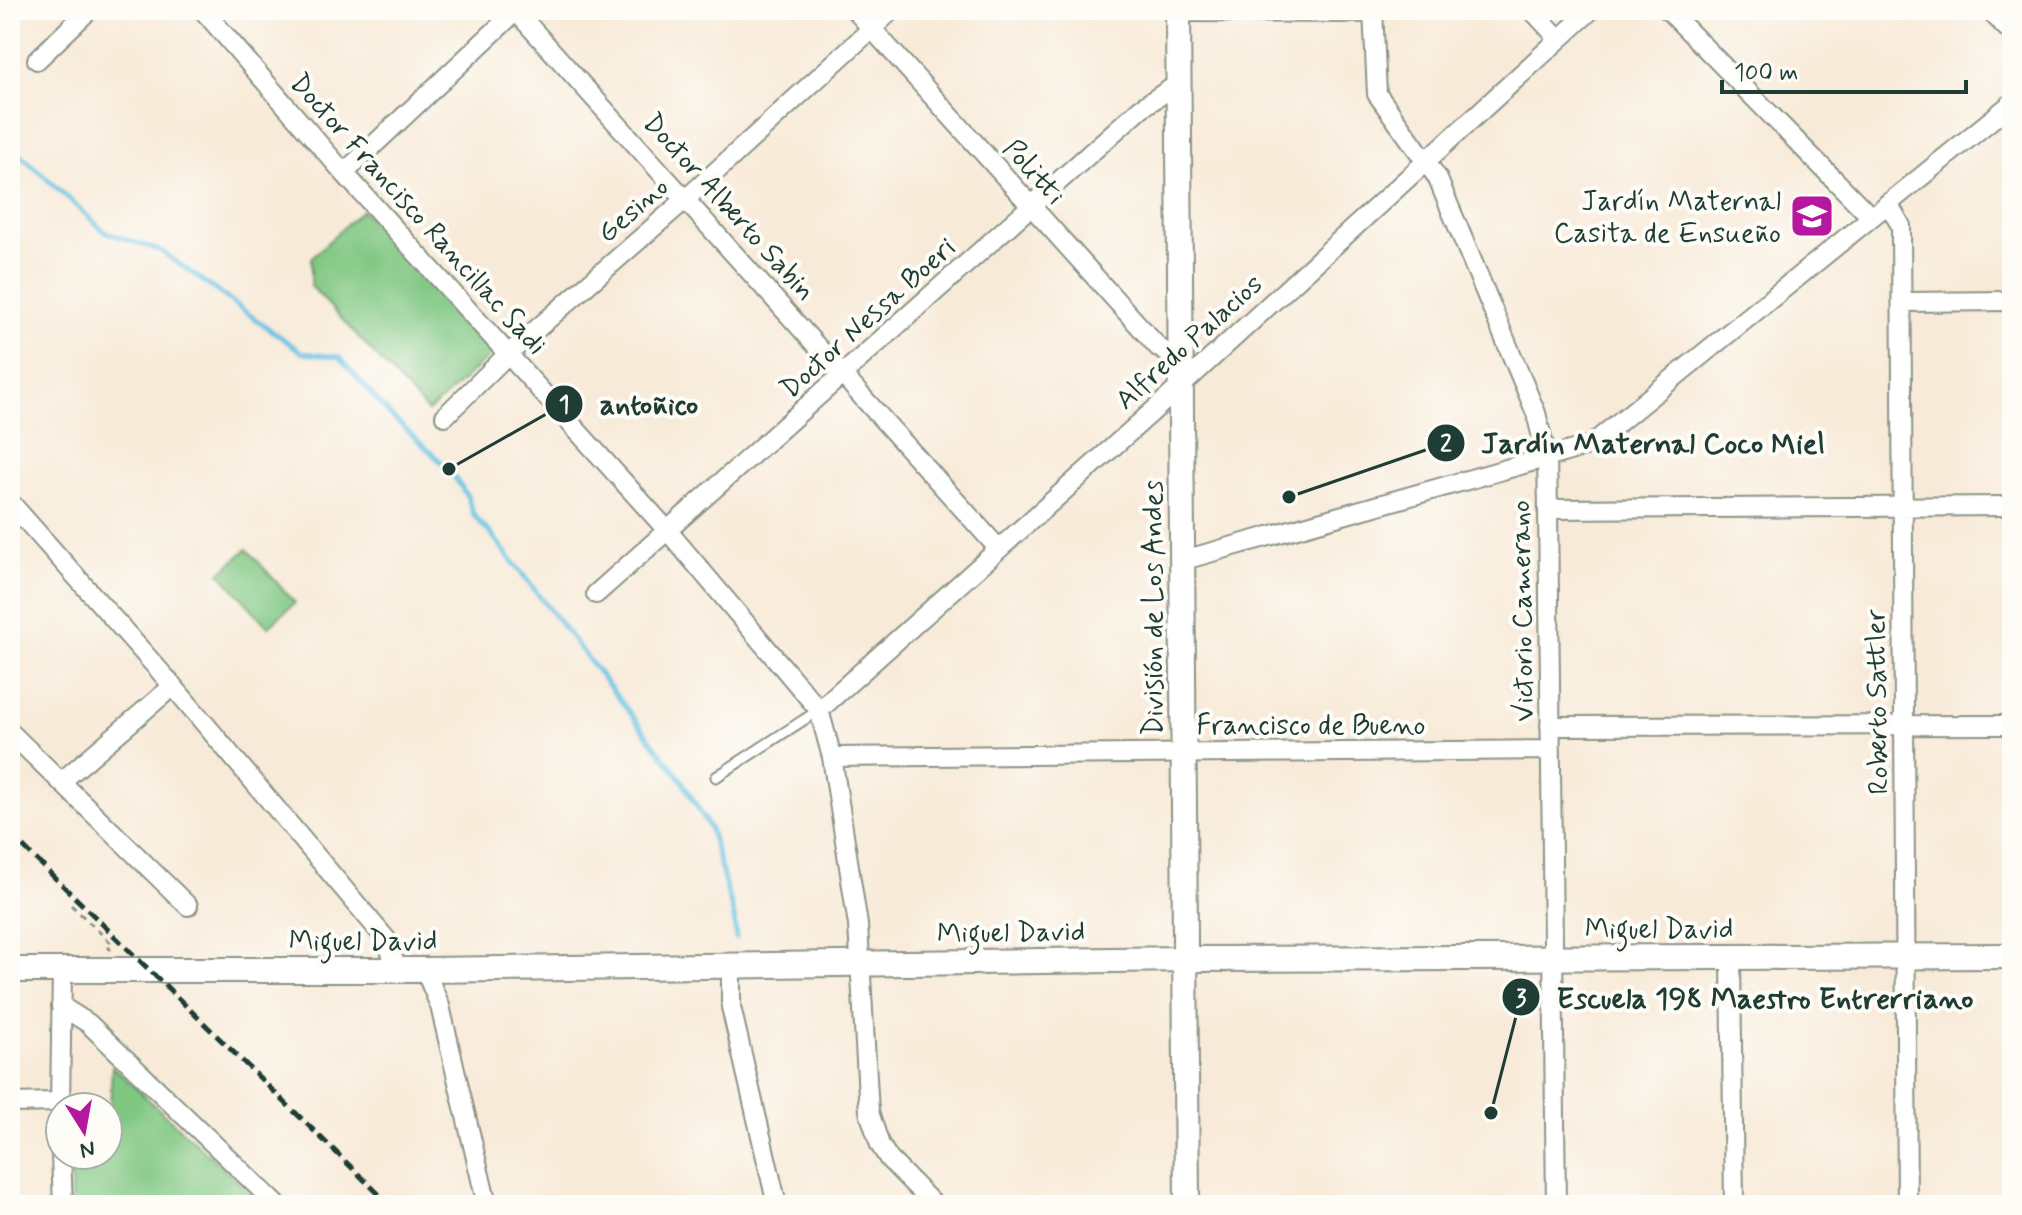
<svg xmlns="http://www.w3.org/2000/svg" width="2022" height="1215" font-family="Mynerve,sans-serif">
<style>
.green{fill:#80c782;stroke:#50825b;stroke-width:2}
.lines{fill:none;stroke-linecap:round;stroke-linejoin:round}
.stream{stroke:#64c0e2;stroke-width:5}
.service-casing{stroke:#8c9486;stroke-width:13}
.minor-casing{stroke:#8c9486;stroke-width:22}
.tertiary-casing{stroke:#8c9486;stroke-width:28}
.path{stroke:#8c9486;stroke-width:3;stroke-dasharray:6 6;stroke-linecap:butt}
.service{stroke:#fff;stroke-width:9}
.minor{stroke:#fff;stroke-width:18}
.tertiary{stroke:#fff;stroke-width:24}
.rail{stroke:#1f3d34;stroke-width:5;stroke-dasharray:12 6;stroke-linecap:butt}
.labels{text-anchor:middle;stroke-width:8;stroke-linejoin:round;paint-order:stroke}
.street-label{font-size:28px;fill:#1f3d34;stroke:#fdfcf7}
.poi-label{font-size:28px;fill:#1f3d34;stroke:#fdfcf7;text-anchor:end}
.leader{fill:none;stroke:#1f3d34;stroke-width:3}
.callout-dot{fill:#1f3d34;stroke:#fdfcf7;stroke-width:3}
.mark-label{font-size:24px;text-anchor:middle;font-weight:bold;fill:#fff}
.callout-label{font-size:30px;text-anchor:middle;font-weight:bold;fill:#1f3d34;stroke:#fdfcf7;stroke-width:8;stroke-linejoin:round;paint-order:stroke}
</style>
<rect width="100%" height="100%" fill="#fdfcf7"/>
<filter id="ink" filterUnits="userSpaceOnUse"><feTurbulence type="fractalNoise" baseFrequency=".0125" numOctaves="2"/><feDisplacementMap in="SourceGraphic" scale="16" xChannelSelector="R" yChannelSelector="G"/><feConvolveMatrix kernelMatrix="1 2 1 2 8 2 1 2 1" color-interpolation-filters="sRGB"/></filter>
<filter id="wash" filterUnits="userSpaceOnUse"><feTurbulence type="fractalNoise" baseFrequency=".006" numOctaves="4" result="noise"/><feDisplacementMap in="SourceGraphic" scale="32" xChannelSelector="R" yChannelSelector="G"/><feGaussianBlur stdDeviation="1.8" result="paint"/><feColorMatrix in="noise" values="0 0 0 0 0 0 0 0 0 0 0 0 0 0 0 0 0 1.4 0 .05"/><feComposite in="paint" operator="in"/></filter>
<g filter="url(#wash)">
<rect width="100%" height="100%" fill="#f8ead8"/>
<path class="green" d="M362,210L494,352L428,412L311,286V258Z
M247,549L295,603L268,627L220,573Z
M112,1066L263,1205H71V1155H108Z"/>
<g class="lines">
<path class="stream" d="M10,145L105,232L161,251L303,353L339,357L389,414L449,469L467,496L474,516L492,535L681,779L710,829L734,916L736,938"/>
</g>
</g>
<g filter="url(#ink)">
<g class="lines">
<g class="service-casing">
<path id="service" d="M10,374L13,390L10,397
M716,777L819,710"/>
</g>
<g class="minor-casing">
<path id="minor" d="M203,10L344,173L667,530L819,710L832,757L858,925L869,1112L880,1145L889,1159L934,1205
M515,10L998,548
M855,10L1158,347L1180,361
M1373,10L1377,94L1437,177L1536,413L1547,458L1548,509L1556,1205
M1532,10L1559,39
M1668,10L1871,217
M1989,10L2012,33
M1178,12L1373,13
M37,60L89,10
M344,173L517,10
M1888,203L1901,226L1907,1205
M1902,302L2012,301
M445,416L507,355L687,198L892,10
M10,502L173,686L386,939L397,969
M1548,509L2012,506
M1184,560L1591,445L2012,103
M596,594L1141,108L1178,84
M819,710L1181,386L1591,10
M1550,726L2012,725
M10,732L188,906
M832,757L1550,750
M62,781L173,686
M1731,958L1734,1205
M731,965V1007L777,1205
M425,970L440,1006L487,1205
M61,1006L88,1023L277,1205
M10,1103L60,1102
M60,1107L62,971
M61,1155L63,1205"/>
</g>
<g class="tertiary-casing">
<path id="tertiary" d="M1178,10L1187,1205
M10,970H425L1183,959L2012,956"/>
</g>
<path class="path" d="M71,905L110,942L107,946L111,950"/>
<use href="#service" class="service"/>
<use href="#minor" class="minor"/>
<use href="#tertiary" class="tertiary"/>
<path class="rail" d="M10,834L390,1205"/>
</g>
</g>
<defs>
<g id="school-square" transform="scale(2.3)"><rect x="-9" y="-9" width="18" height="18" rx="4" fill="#b5179e" stroke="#fdfcf7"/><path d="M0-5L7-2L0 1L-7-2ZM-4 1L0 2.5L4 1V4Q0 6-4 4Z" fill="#fff"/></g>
</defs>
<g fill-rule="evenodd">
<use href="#school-square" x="1812" y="216"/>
</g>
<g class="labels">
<g class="street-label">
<text transform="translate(1035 171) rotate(48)" y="10">Politti</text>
<text transform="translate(730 206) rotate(48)" y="10">Doctor Alberto Sabin</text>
<text transform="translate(632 209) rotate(-41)" y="10">Gesino</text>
<text transform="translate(419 213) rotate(48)" y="10">Doctor Francisco Rancillac Sadi</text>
<text transform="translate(867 317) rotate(-42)" y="10">Doctor Nessa Boeri</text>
<text transform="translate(1188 341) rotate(-42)" y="10">Alfredo Palacios</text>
<text transform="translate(1152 608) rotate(-90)" y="10">División de Los Andes</text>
<text transform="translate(1521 611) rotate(-91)" y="10">Victorio Camerano</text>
<text transform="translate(1876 702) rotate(-91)" y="10">Roberto Sattler</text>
<text x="1311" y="734">Francisco de Bueno</text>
<text x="1659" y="938">Miguel David</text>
<text transform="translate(1011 931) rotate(-1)" y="10">Miguel David</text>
<text x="363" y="950">Miguel David</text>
</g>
<g class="poi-label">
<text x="1781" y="210">Jardín Maternal<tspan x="1781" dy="32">Casita de Ensueño</tspan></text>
</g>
</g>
<path class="leader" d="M449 469L564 404M1289 497L1446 443M1491 1113L1521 997"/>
<g class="callout-dot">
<circle cx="449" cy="469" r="8"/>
<circle cx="1289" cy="497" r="8"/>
<circle cx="1491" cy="1113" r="8"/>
<circle cx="564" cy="404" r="20"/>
<circle cx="1446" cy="443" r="20"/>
<circle cx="1521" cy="997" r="20"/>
</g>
<g class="mark-label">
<text x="564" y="412">1</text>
<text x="1446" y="451">2</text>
<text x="1521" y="1006">3</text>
</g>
<g class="callout-label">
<text x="649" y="414">antoñico</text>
<text x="1653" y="453">Jardín Maternal Coco Miel</text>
<text x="1765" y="1008">Escuela 198 Maestro Entrerriano</text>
</g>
<rect width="2022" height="1215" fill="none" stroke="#fdfcf7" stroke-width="40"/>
<g transform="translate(84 1131) rotate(169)"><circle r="38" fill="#fdfcf7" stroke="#a4b0a9" stroke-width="2"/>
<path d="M0-6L14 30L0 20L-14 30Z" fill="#b5179e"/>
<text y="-12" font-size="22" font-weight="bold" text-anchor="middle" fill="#1f3d34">N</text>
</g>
<path d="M1722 80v12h244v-12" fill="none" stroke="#1f3d34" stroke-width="4"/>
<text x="1734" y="80" font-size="24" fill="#1f3d34" stroke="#fdfcf7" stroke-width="6" paint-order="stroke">100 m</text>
</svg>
